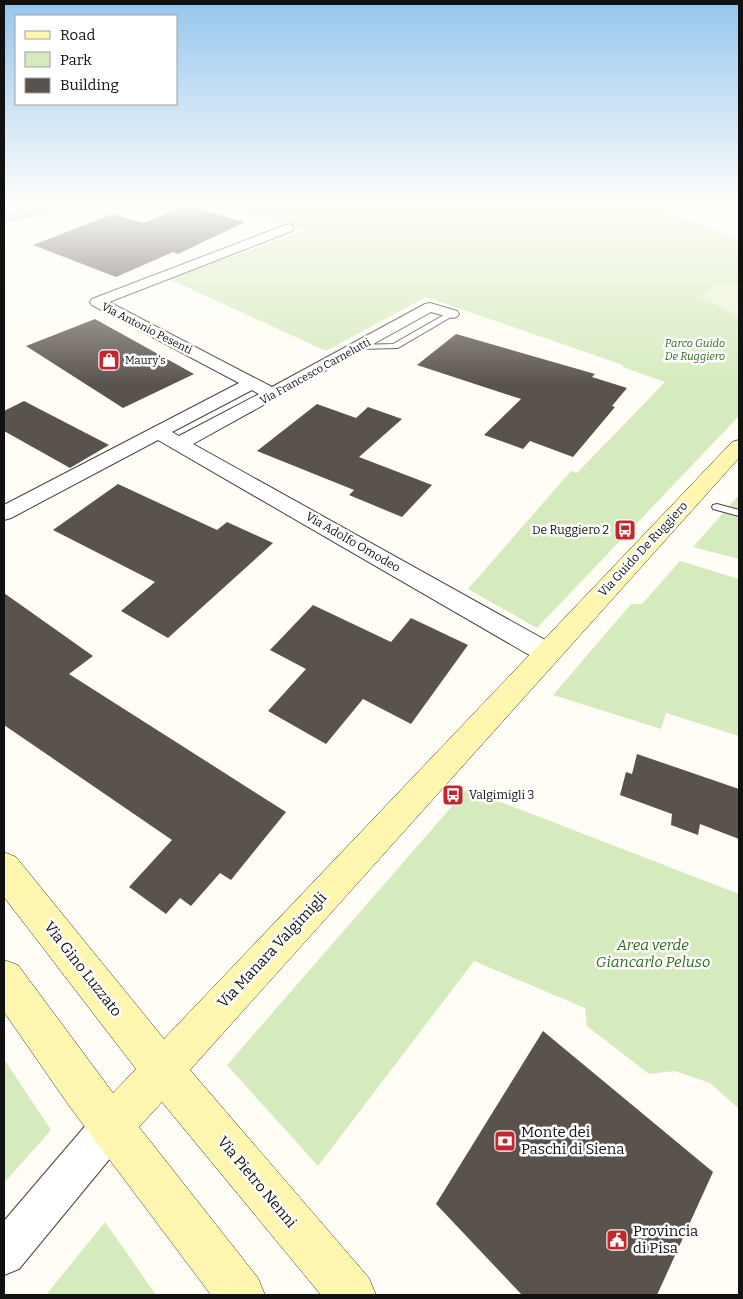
<svg xmlns="http://www.w3.org/2000/svg" width="743" height="1299" font-family="Bitter,serif">
<style>
.green{fill:#d5ebbd}
.pitch{fill:#e6f2cf}
.water{fill:#b9e0f7;stroke:#3f96cf}
.building{fill:#5a524d}
.lines{fill:none;stroke-linecap:round;stroke-linejoin:round}
.lane-casing{stroke:#444;stroke-width:2}
.street-casing{stroke:#444;stroke-width:2}
.secondary-casing{stroke:#333;stroke-width:1}
.lane{fill:#fff;fill-rule:evenodd}
.street{fill:#fff;fill-rule:evenodd}
.secondary{fill:#fff6b0;fill-rule:evenodd}
.labels{text-anchor:middle;stroke-width:5;stroke-linejoin:round;paint-order:stroke}
.far-street-label{font-size:11px;fill:#111;stroke:#fff}
.far-park-label{font-size:11px;font-style:italic;fill:#2f6b1f;stroke:#fff}
.far-poi-label{font-size:11px;fill:#111;stroke:#fff;text-anchor:start}
.poi-label{font-size:12px;fill:#111;stroke:#fff;text-anchor:end}
.street-label{font-size:12px;fill:#111;stroke:#fff}
.near-park-label{font-size:15px;font-style:italic;fill:#2f6b1f;stroke:#fff}
.near-street-label{font-size:15px;fill:#111;stroke:#fff}
.near-poi-label{font-size:15px;fill:#111;stroke:#fff;text-anchor:start}
</style>
<rect width="100%" height="100%" fill="#fffdf5"/>
<path class="green" d="M209,203H645L739,240V416L537,628L468,589L571,471L577,473L665,382L623,367V365L426,297L326,351L169,279L305,230Z
M739,495V559L693,547Z
M680,561L739,579V736L666,713L661,729L553,695L631,604H642Z
M467,789L739,894V1109L710,1083L675,1071L649,1074L587,1026L585,1008L474,961L318,1166L227,1065Z
M4,1059L51,1130L4,1183Z
M105,1222L156,1295H46Z"/>
<path class="pitch" d="M715,285H739V317L700,297Z"/>
<path class="water" d="M57,203H86L4,222V215Z"/>
<path class="building" d="M186,205L245,222L178,254L173,252L116,277L33,245L113,214L144,223Z
M95,319L194,374L123,408L26,346Z
M456,334L595,374L592,377L627,388L612,406L615,407L573,457L530,441L523,449L484,435L521,399L417,365Z
M24,401L80,430L109,445L70,468L4,431V411Z
M317,404L356,418L368,407L402,419L359,457L432,485L402,517L349,495L354,490L257,451Z
M118,484L217,530L227,522L273,543L168,638L121,611L155,582L53,530Z
M4,593L93,656L69,674L286,812L231,880L220,873L191,906L180,898L166,914L129,887L172,840L4,725Z
M313,605L391,642L411,618L468,645L411,724L363,699L326,744L268,711L306,669L270,650Z
M637,754L739,789V839L700,824L698,835L671,825L672,814L620,795L626,772L632,774Z
M543,1031L713,1172L657,1295H522L436,1204Z"/>
<g class="lines">
<g class="lane-casing">
<path id="lane" d="M449,312L456,314L398,348L359,349L355,347L359,345L393,344Z
M717,504L739,510V516L713,509L712,507L713,505Z"/>
</g>
<g class="street-casing">
<path id="street" d="M288,224L292,225L294,228L292,231L109,302L272,387L425,304L430,303L457,311L459,314L457,317L452,318L431,312L193,444L556,646L560,653L556,660L547,663L538,660L158,440L11,518L4,520V505L239,383L92,305L90,302L92,299ZM252,390L259,394L179,436L172,432Z
M112,1105L126,1111L132,1125L126,1139L19,1269L4,1275V1221L98,1111Z"/>
</g>
<g class="secondary-casing">
<path id="secondary" d="M739,440V458L190,1070L369,1278L376,1295H321L162,1102L139,1127L258,1278L265,1295H211L70,1107L4,1012V960L18,965L113,1093L136,1069L4,897V852L16,857L164,1039L732,442Z"/>
</g>
<use href="#lane" class="lane"/>
<use href="#street" class="street"/>
<use href="#secondary" class="secondary"/>
</g>
<linearGradient id="sky" x2="0" y2="1"><stop stop-color="#95c6ee"/><stop offset="0.53" stop-color="#fffefa"/><stop offset="1" stop-color="#fffefa" stop-opacity="0"/></linearGradient>
<rect width="743" height="385" fill="url(#sky)"/>
<defs>
<g id="shop-square" transform="scale(1.125)"><rect x="-9" y="-9" width="18" height="18" rx="4" fill="#c4262e" stroke="#fff"/><path d="M-5-2.5h2.3a2.7 3.5 0 0 1 5.4 0H5L5.5 6h-11ZM-1.5-2.5h3a1.5 2.3 0 0 0-3 0Z" fill="#fff"/></g>
<g id="bus-square" transform="scale(1.125)"><rect x="-9" y="-9" width="18" height="18" rx="4" fill="#c4262e" stroke="#fff"/><path d="M-5-6H5V4H4V6H2V4H-2V6H-4V4H-5ZM-3.5-4V0h7V-4ZM-3.5 1.2v1.5H-2V1.2ZM2 1.2v1.5H3.5V1.2Z" fill="#fff"/></g>
<g id="bank-square" transform="scale(1.125)"><rect x="-9" y="-9" width="18" height="18" rx="4" fill="#c4262e" stroke="#fff"/><path d="M-6-4H6V4H-6ZM0-2.3a2.3 2.3 0 1 0 0 4.6a2.3 2.3 0 1 0 0-4.6Z" fill="#fff"/></g>
<g id="civic-square" transform="scale(1.125)"><rect x="-9" y="-9" width="18" height="18" rx="4" fill="#c4262e" stroke="#fff"/><path d="M-.6-6.5H3V-4.5H.6V-3L4-1V1h2V6H-6V1h2V-1L-.6-3ZM-1.2 2.5V6h2.4V2.5Z" fill="#fff"/></g>
</defs>
<g fill-rule="evenodd">
<use href="#shop-square" x="109" y="360"/>
<use href="#bus-square" x="625" y="530"/>
<use href="#bus-square" x="453" y="795"/>
<use href="#bank-square" x="505" y="1141"/>
<use href="#civic-square" x="617" y="1240"/>
</g>
<g class="labels">
<g class="far-street-label">
<text transform="translate(147 328) rotate(27)" y="4">Via Antonio Pesenti</text>
<text transform="translate(315 371) rotate(-29)" y="4">Via Francesco Carnelutti</text>
</g>
<g class="far-park-label">
<text x="695" y="347">Parco Guido<tspan x="695" dy="13">De Ruggiero</tspan></text>
</g>
<g class="far-poi-label">
<text x="125" y="364">Maury's</text>
</g>
<g class="poi-label">
<text x="609" y="534">De Ruggiero 2</text>
<text x="469" y="799" text-anchor="start">Valgimigli 3</text>
</g>
<g class="street-label">
<text transform="translate(353 542) rotate(30)" y="4">Via Adolfo Omodeo</text>
<text transform="translate(643 549) rotate(-47)" y="4">Via Guido De Ruggiero</text>
</g>
<g class="near-park-label">
<text x="653" y="950">Area verde<tspan x="653" dy="17">Giancarlo Peluso</tspan></text>
</g>
<g class="near-street-label">
<text transform="translate(272 950) rotate(-47)" y="5">Via Manara Valgimigli</text>
<text transform="translate(83 969) rotate(52)" y="5">Via Gino Luzzato</text>
<text transform="translate(257 1182) rotate(50)" y="5">Via Pietro Nenni</text>
</g>
<g class="near-poi-label">
<text x="521" y="1137">Monte dei<tspan x="521" dy="17">Paschi di Siena</tspan></text>
<text x="633" y="1236">Provincia<tspan x="633" dy="17">di Pisa</tspan></text>
</g>
</g>
<rect width="743" height="1299" fill="none" stroke="#111111" stroke-width="10"/>
<rect x="15" y="15" width="162" height="90" fill="#ffffff" stroke="#a0a0a0"/>
<rect x="25" y="31" width="25" height="8" fill="#fff6b0" stroke="#a0a0a0"/>
<text x="60" y="40" font-size="15" fill="#111111">Road</text>
<rect x="25" y="52" width="25" height="15" fill="#d5ebbd" stroke="#a0a0a0"/>
<text x="60" y="65" font-size="15" fill="#111111">Park</text>
<rect x="25" y="78" width="25" height="15" fill="#5a524d" stroke="#a0a0a0"/>
<text x="60" y="90" font-size="15" fill="#111111">Building</text>
</svg>
